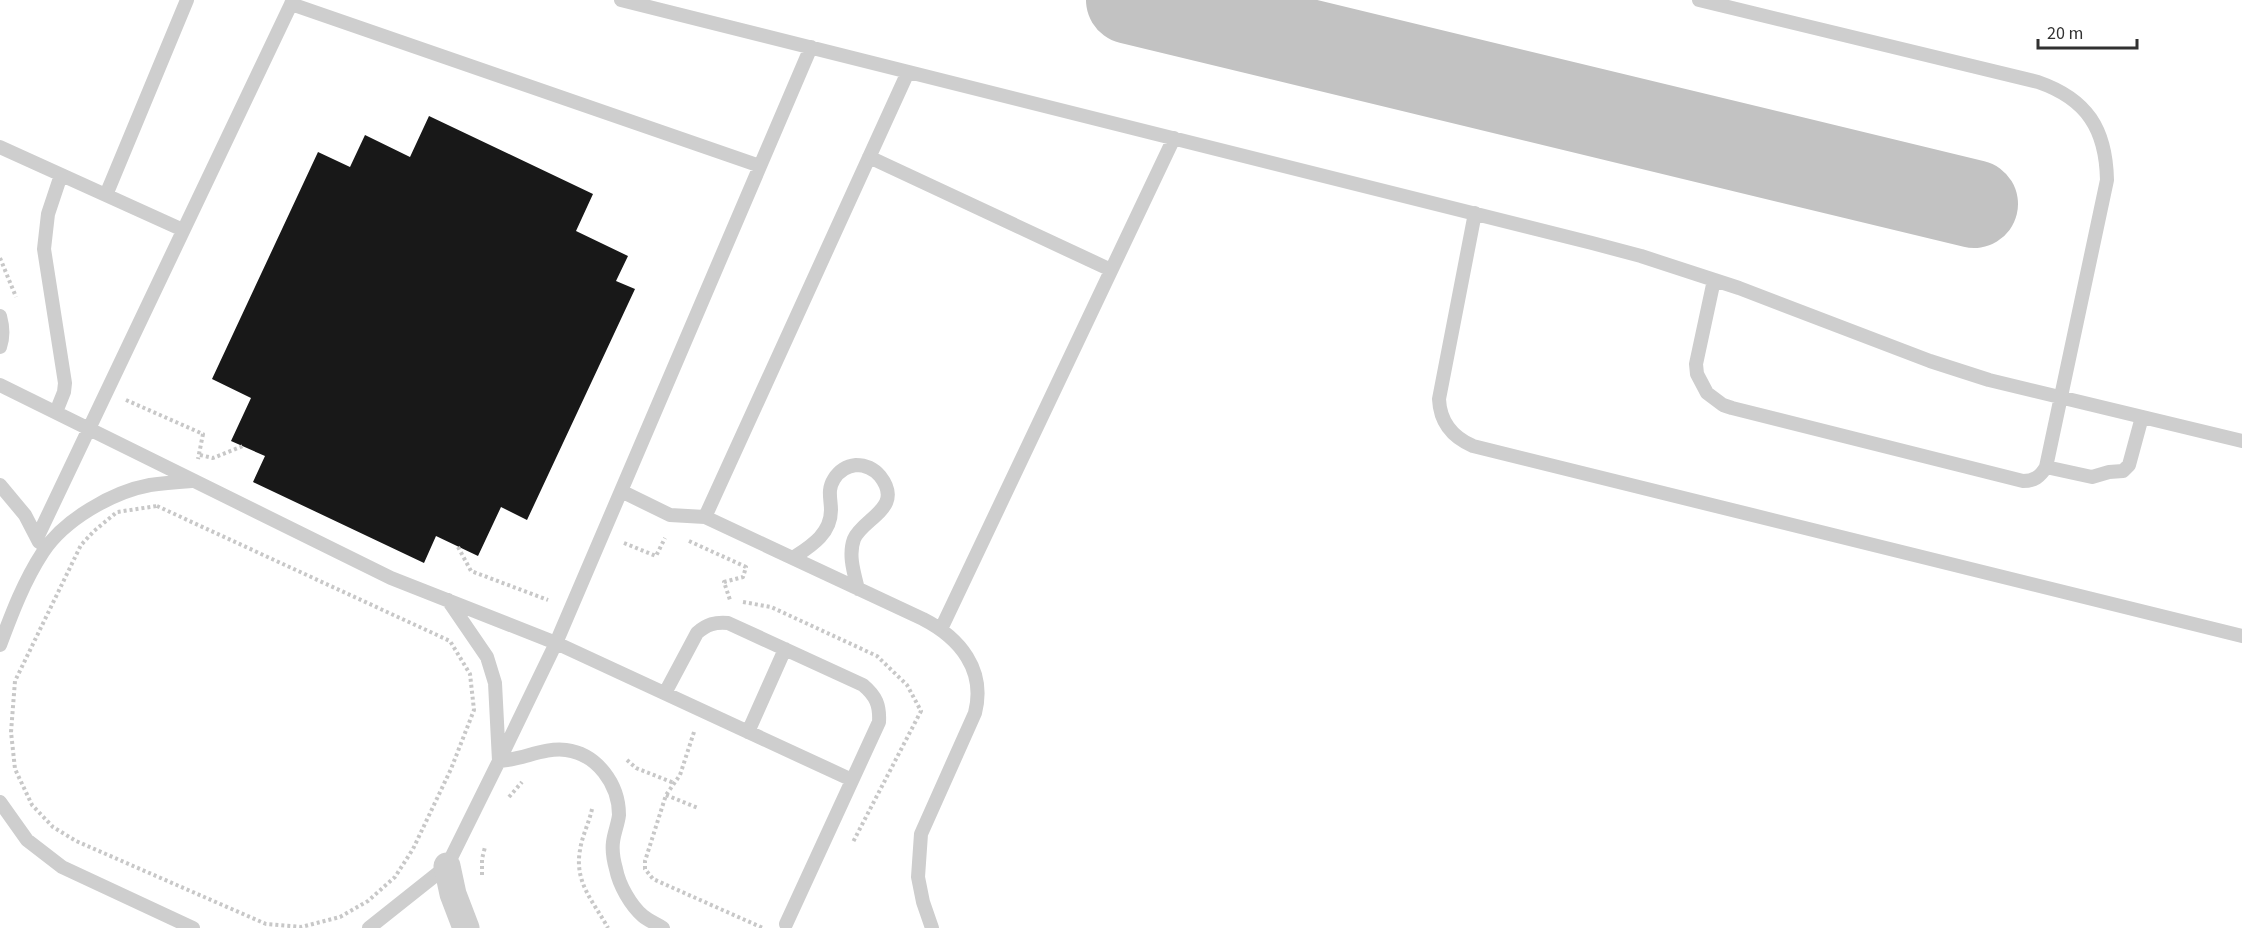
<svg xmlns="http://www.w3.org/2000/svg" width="2242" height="928" font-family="'Source Sans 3',sans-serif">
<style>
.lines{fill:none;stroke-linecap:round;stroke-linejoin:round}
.taxiway{stroke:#c2c2c2;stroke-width:88}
.building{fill:#181818}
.path{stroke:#c8c8c8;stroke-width:4;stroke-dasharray:3 3;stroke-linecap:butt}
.service{stroke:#cecece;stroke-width:14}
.minor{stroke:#cecece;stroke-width:27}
</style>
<rect width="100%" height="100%" fill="#fff"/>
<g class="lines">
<path class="taxiway" d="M1130,0L1974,204"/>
</g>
<path class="building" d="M429,116L593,194L576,231L628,256L616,281L635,289L527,520L501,507L478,556L436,536L424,563L253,482L265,456L231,441L251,398L212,379L318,152L350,167L365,135L410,157Z"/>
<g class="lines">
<path class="path" d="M0,258L16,297
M126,400L203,434L198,459
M200,455L213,458L243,446
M157,506L450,641L470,674L474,710L451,769L413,849L395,877L368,901L340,917L301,927L266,924L76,841L53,827L32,805L15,769L11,732L15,681L81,545L94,531L117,512Z
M689,541L746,567L743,577L724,582L730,600
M624,543L656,556L665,538
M458,547L471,571L548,600
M743,602L771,607L877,656L907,685L921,711L853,842
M694,732L680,775L666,795L645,861V869L653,879L763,928
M627,760L636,768L674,783
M666,795L698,808
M509,797L522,782
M592,809C589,823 582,836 580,850C574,883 594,902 608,928
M482,875V859L485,847"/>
<path class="service" d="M621,0L1592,243L1641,256L1739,288L1930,361L1989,380L2242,441
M1699,0L2038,82C2087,99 2106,129 2107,180L2046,467C2040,477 2034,481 2023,481L1732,408L1723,405L1707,393L1697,374L1696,364L1714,280
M291,4L760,166
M0,147L183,230
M869,157L1111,270
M106,195L187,0
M1475,213L1439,399C1440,422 1452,437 1473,446L2242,636
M0,316C3,327 4,336 0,347
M0,385L391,578L556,643L852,780
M56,412L64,392L65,383L44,249L48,214L61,175
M2046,467L2092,477L2109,472L2123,471L2129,465L2142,417
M0,485L25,515L39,542
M621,491L670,515L705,517L923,619C960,638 986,670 975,713L921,834L918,877L923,902L932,928
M705,517L908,72
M37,538L293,0
M793,558C811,546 831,534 831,510C831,499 827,490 834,479C839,471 847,466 856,465C866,465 874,469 880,476C905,508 863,518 854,539C848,555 854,573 858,589
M941,629L1174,138
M0,645C12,613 24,581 43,552C64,520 112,492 150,485C164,483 178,482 192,481
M665,693L697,633C707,624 715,622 728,623L863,685C876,696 880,705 879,722L786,924
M748,732L785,649
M0,802L27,840L62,867L193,928
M369,928L447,866L499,761L495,683L487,657L448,600
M663,928C657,924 649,921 643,916C631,906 619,885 616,869C614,862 612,850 613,842C614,833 618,824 619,815C619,784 597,754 566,750C544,747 522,760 499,761L556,643L811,47"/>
<path class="minor" d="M447,866L453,894L466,928"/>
</g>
<path d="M2038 39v9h99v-9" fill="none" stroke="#313131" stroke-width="3"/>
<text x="2047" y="39" font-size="18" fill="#313131" stroke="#ffffff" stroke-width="4.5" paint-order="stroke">20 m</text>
</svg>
